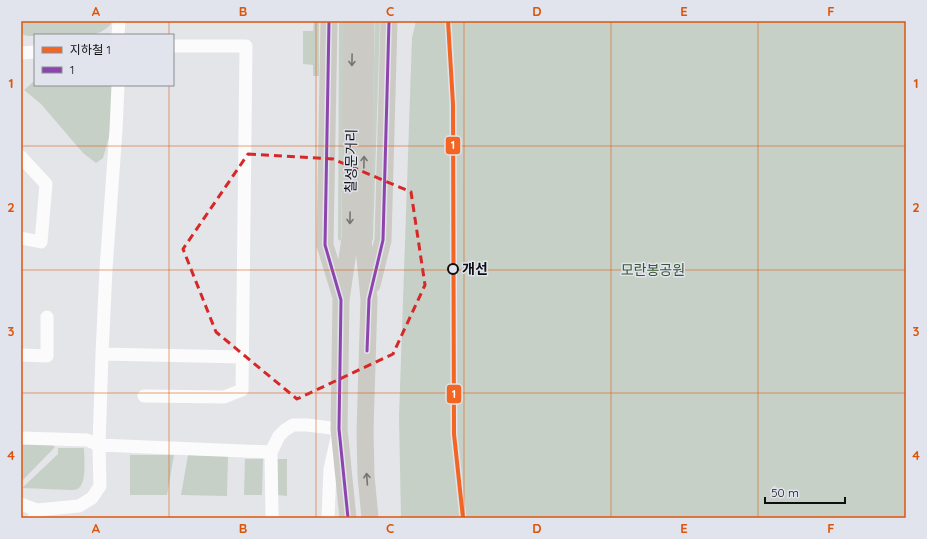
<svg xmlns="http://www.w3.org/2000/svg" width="927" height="539" font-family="Quicksand,'Noto Sans KR',sans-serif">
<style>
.green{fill:#c7d0c7}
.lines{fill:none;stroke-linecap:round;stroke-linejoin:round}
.minor{stroke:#fbfbfc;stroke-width:13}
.major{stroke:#cccac4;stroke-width:17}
.bus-1-casing{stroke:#e1e4ec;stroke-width:6}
.bus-1{stroke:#8e44ad;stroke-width:3}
.metro-1-casing{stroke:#e1e4ec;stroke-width:7}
.metro-1{stroke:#f26522;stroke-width:4}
.oneway{stroke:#767573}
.marked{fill:none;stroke:#d62828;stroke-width:3;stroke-dasharray:8 5;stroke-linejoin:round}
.grid{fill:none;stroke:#dd550c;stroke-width:1;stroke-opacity:0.55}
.stop-dot{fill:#e1e4ec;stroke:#0d0e10;stroke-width:2}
.labels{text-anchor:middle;stroke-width:3;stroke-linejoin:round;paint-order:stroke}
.street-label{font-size:14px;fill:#0d0e10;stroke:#e1e4ec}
.stop-label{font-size:14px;font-weight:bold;fill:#0d0e10;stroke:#e1e4ec;text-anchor:start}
.park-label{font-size:14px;fill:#3a5930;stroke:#e1e4ec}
.line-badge{stroke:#e1e4ec;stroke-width:1.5}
.badge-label{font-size:11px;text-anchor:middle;font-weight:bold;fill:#fff}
.neatline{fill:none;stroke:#dd550c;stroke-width:1.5}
.grid-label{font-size:13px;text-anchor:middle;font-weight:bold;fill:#dd550c}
</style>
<rect width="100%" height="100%" fill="#e4e5e9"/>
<path class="green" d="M21,21H111V24C104,31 100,33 90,35L28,36L21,34Z
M314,21H319V76H313V65L303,64V31H313Z
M339,21H345L341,239L340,241L338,239Z
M375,21H380L373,240L371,242L370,240Z
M416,21H906V518H401L399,417L412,38Z
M33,82H35V85H110L113,88L112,127L103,158L96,163L83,153L41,104L24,90Z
M21,441H48L55,447L21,482Z
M58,448H84C84,457 87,481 79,488C77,490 73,490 70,490L22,488L58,454Z
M130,455H174L167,495H130Z
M188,455L228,456L227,496L181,495Z
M245,459H263L262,495H244Z
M277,459H287V496L277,495Z"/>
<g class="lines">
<path class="minor" d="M118,35L119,21
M21,53L35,52
M21,157L46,184L41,242L21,238
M102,354L243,357
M21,355L47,356V317
M144,396L224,397L242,390L246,46H173
M21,438L87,440L99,445L271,452L272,516L273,518
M271,452L279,436L285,430L293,425H307L339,429L330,469L328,518
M21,504L37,510
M34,518L37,510L79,506L92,498L100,486L99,445L102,354L106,269L116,130L118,85"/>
<path class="major" d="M329,21L325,245L340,294
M366,21L363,238L369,299L365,431L366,476L370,518
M372,285L383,240L389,21
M348,518L339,429L341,300L350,238L352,21"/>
<g class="bus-1-casing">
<path id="bus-1" d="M329,21L325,245L341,300L339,429L348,518
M367,351L369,299L383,240L389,21"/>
</g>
<use href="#bus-1" class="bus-1"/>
<g class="metro-1-casing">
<path id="metro-1" d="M448,21L453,104L454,434L463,518"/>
</g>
<use href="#metro-1" class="metro-1"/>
</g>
<defs><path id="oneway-shaft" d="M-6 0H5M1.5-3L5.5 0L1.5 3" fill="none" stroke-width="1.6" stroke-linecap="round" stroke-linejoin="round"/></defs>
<g class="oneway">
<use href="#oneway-shaft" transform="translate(352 60) rotate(91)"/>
<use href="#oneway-shaft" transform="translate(364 162) rotate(-89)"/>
<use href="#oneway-shaft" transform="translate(350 218) rotate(91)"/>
<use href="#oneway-shaft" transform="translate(367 479) rotate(-94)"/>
</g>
<path class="marked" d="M248,154L333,159L411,192L425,285L393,354L297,399L216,332L183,249Z"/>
<path class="grid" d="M169,21V35M316,21V518M464,21V518M611,21V518M758,21V518M169,85V518M21,146H906M21,270H906M21,393H906"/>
<circle class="stop-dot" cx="453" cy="269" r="5"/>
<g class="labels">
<g class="street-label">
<text transform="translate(351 161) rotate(-89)" y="5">칠성문거리</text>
</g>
<g class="stop-label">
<text x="462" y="274">개선</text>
</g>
<g class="park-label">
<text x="653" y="275">모란봉공원</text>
</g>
</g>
<g class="line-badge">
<rect x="445" y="136" width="16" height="19" rx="4" fill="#f26522"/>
<rect x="446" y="384" width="16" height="20" rx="4" fill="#f26522"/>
</g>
<g class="badge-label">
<text x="453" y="149">1</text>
<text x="454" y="398">1</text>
</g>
<rect width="927" height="539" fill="none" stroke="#e1e4ec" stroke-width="44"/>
<rect x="34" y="34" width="140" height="52" fill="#e1e4ec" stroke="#8c8e94"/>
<rect x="42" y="47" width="20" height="6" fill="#f26522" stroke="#8c8e94"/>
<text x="70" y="54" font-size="12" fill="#0d0e10">지하철 1</text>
<rect x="42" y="67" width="20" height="6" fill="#8e44ad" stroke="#8c8e94"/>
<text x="70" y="74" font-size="12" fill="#0d0e10">1</text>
<path d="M765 497v6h80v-6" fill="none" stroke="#0d0e10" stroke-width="2"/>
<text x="771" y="497" font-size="12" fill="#0d0e10" stroke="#e1e4ec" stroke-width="3" paint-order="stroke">50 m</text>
<rect x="22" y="22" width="883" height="495" class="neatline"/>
<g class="grid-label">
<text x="96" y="16">A</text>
<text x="243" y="16">B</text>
<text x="390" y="16">C</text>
<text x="537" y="16">D</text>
<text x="684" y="16">E</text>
<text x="831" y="16">F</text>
<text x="11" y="88">1</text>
<text x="916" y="88">1</text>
<text x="11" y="212">2</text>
<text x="916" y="212">2</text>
<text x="11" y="336">3</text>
<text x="916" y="336">3</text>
<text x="11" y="460">4</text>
<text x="916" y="460">4</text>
<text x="96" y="533">A</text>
<text x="243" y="533">B</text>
<text x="390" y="533">C</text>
<text x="537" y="533">D</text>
<text x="684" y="533">E</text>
<text x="831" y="533">F</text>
</g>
</svg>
